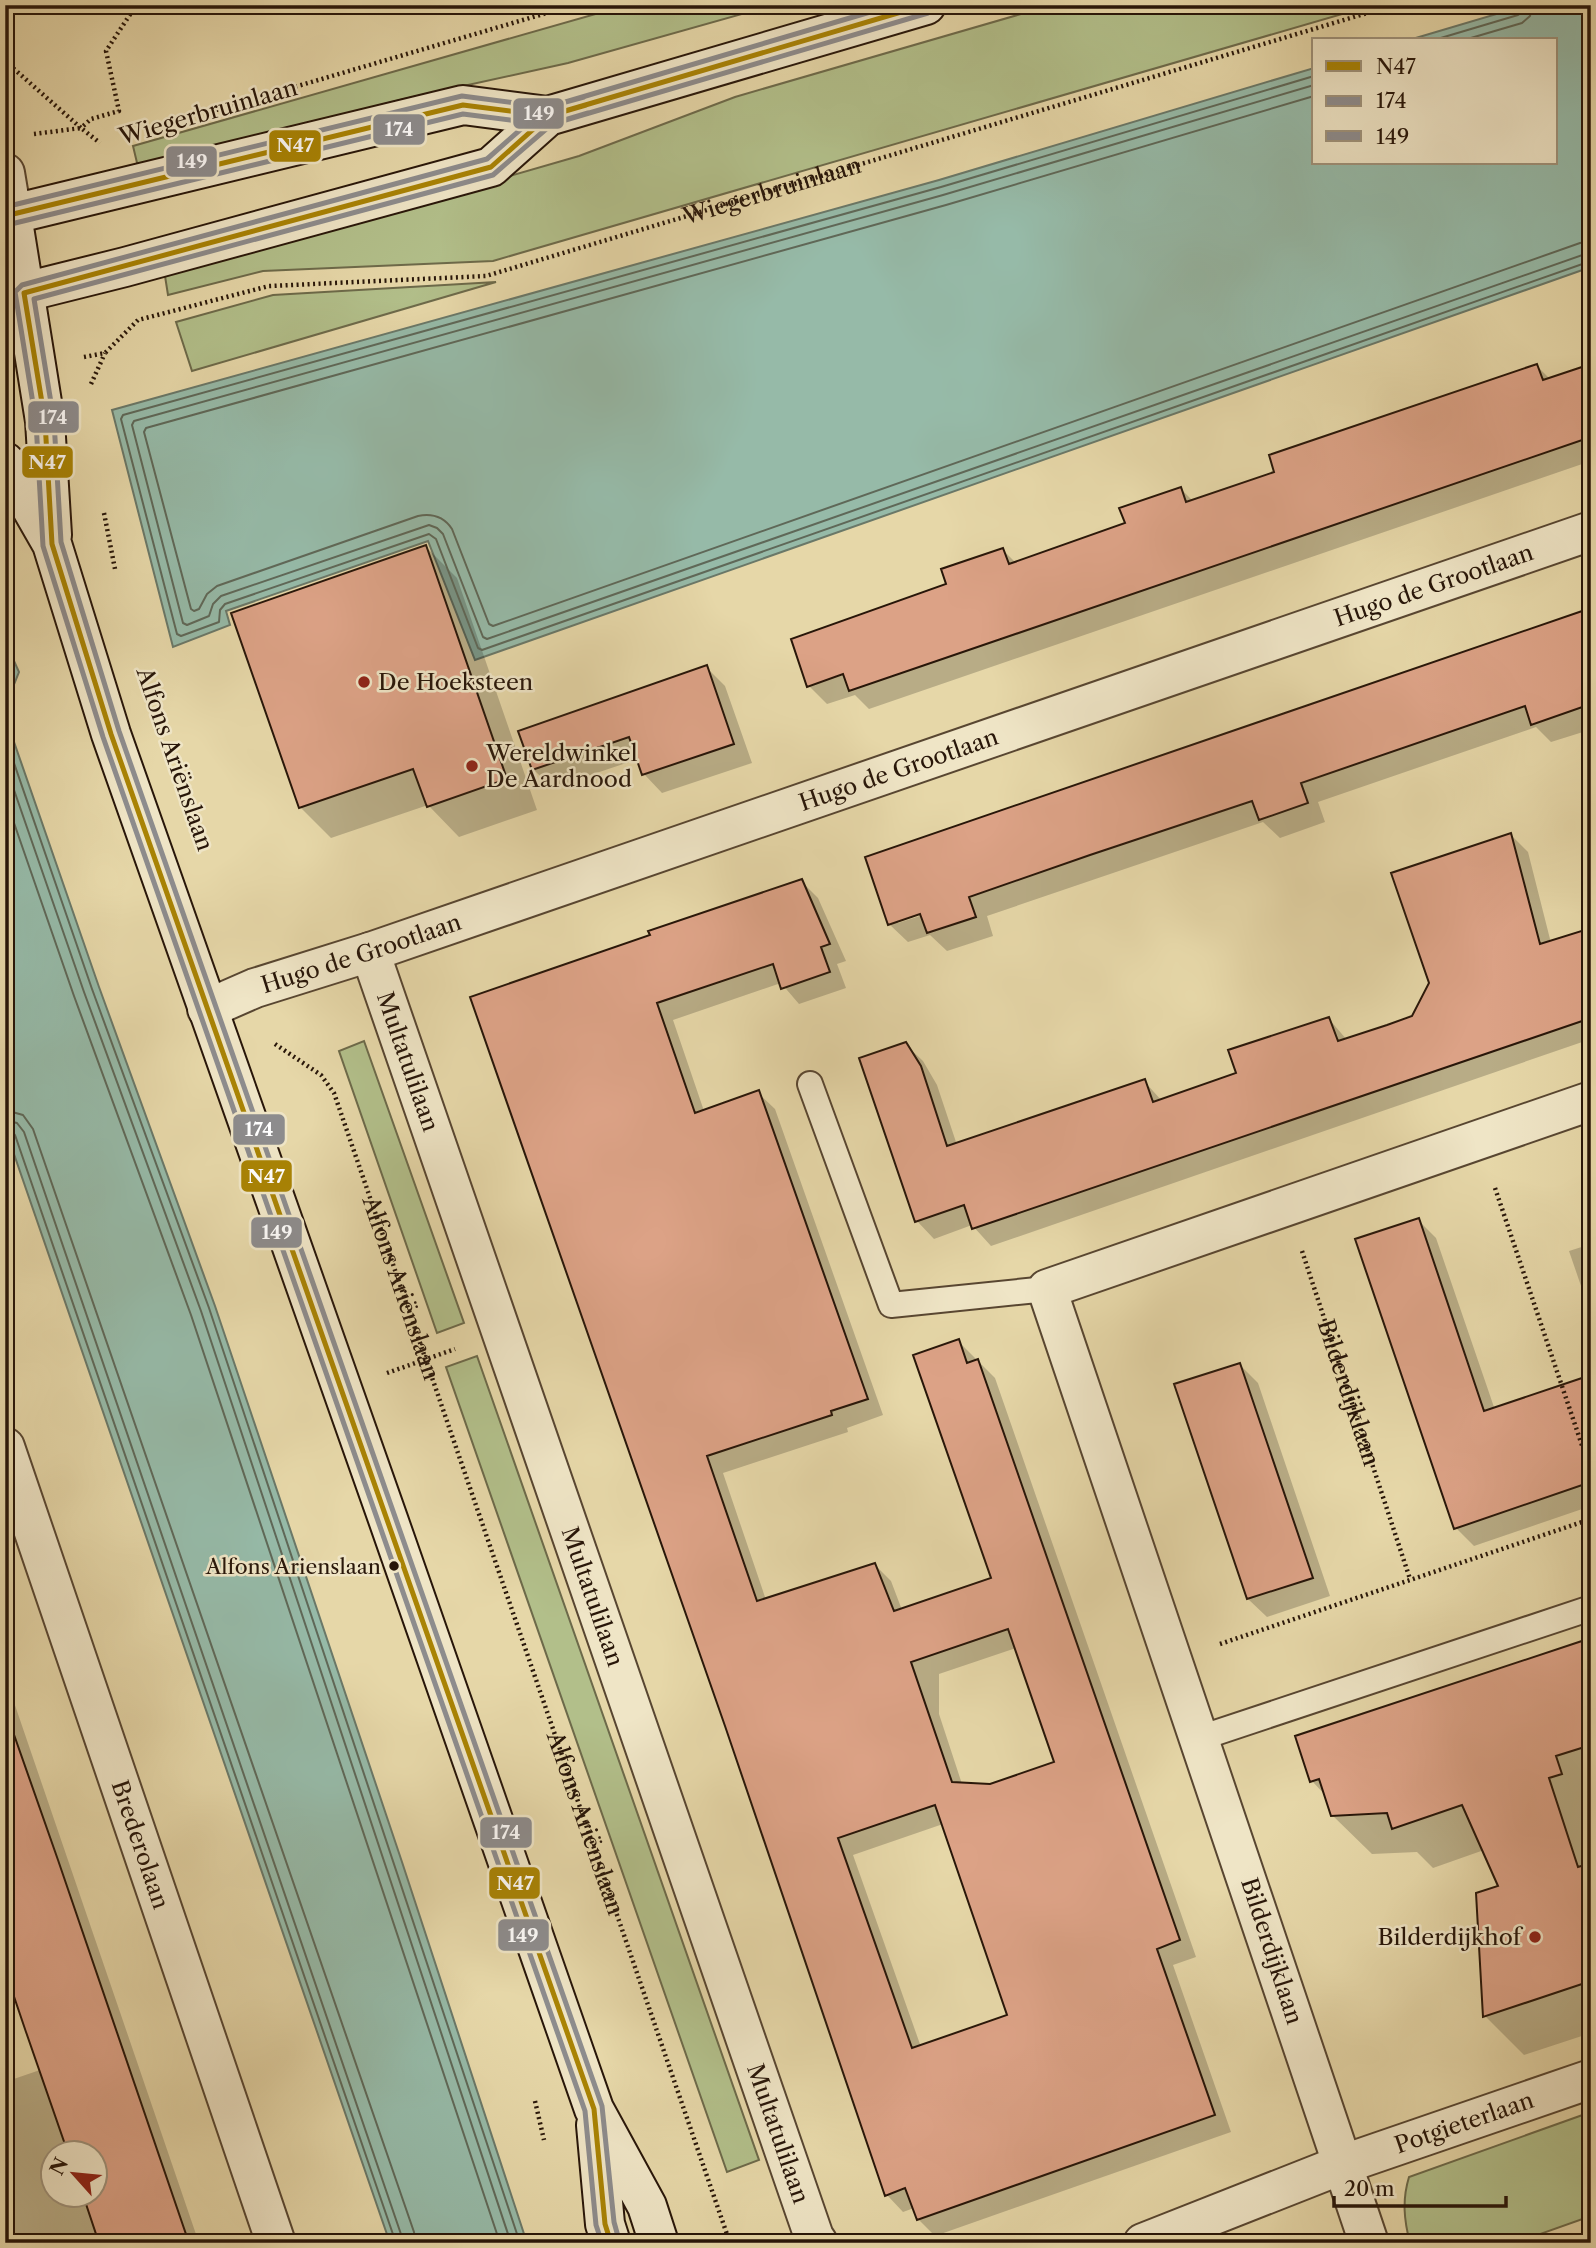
<svg xmlns="http://www.w3.org/2000/svg" width="1596" height="2248" font-family="'Libre Caslon Text',serif">
<style>
.green{fill:#b2bf8a;stroke:#6d6a4a;stroke-width:2}
.water{fill:#96baa8;stroke:#6a7868;stroke-width:2}
.shadow{fill:#0003;fill-rule:evenodd}
.lines{fill:none;stroke-linecap:round;stroke-linejoin:round}
.shore{stroke:#5f6858;stroke-width:2}
.building{fill:#dca286;stroke:#281609;stroke-width:2;fill-rule:evenodd}
.lane-casing{stroke:#584631;stroke-width:28}
.street-casing{stroke:#584631;stroke-width:42}
.secondary-casing{stroke:#281609;stroke-width:42}
.path{stroke:#281609;stroke-width:4.5;stroke-dasharray:2 3.5;stroke-linecap:butt}
.lane{stroke:#efe5c6;stroke-width:24}
.street{stroke:#efe5c6;stroke-width:38}
.secondary{stroke:#efe5c6;stroke-width:38}
.bus-1-casing{stroke:#efe5c6;stroke-width:10}
.bus-2-casing{stroke:#efe5c6;stroke-width:10}
.bus-3-casing{stroke:#efe5c6;stroke-width:10}
.bus-1{stroke:#a98304;stroke-width:5}
.bus-2{stroke:#8d8c8d;stroke-width:5}
.bus-3{stroke:#8d8c8d;stroke-width:5}
.poi-dot{fill:#8f2418;stroke:#efe5c6;stroke-width:2.5}
.bus-dot{fill:#281609;stroke:#efe5c6;stroke-width:2.5}
.labels{text-anchor:middle;stroke-width:5;stroke-linejoin:round;paint-order:stroke}
.bus-label{font-size:21px;fill:#281609;stroke:#efe5c6;text-anchor:end}
.street-label{font-size:23px;fill:#281609;stroke:#efe5c6}
.poi-label{font-size:23px;fill:#281609;stroke:#efe5c6;text-anchor:start}
.line-badge{stroke:#efe5c6;stroke-width:2.5}
.badge-label{font-size:19px;text-anchor:middle;font-weight:bold;fill:#fff}
</style>
<rect width="100%" height="100%" fill="#e6d7a8"/>
<filter id="stains"><feTurbulence type="fractalNoise" baseFrequency=".00286" numOctaves="4"/><feColorMatrix values="0 0 0 0 .2 0 0 0 0 .09 0 0 0 0 .02 0 0 0 .5 -.17"/></filter>
<radialGradient id="worn" r=".72"><stop offset=".6" stop-color="#630" stop-opacity="0"/><stop offset="1" stop-color="#630" stop-opacity=".3"/></radialGradient>
<path class="green" d="M627,5H774L568,63L404,99L138,167L133,146Z
M1052,5H1373L493,261L263,271L168,295L165,276L579,156L735,97Z
M496,282L192,371L176,322L273,295Z
M364,1041L464,1323L437,1333L339,1051Z
M477,1356L759,2160L727,2172L446,1367Z
M1591,2112V2216L1515,2243H1410C1404,2220 1402,2200 1409,2177Z"/>
<path class="water" d="M1527,5H1591V267L475,660L428,541L226,611L230,625L173,647L112,410L939,180L1314,68V163H1556V40H1409Z
M5,641L19,672L5,707Z
M5,716L99,987L215,1306L402,1862L527,2243H390L5,1128Z"/>
<path class="shadow" d="M1591,365V461L869,709L855,695L827,704L809,686L948,586L1003,550L1016,563L1127,525L1181,489L1193,501L1277,473L1537,366L1550,379Z
M426,547L457,578L537,810L459,837L428,805L331,838L300,807Z
M1591,610V736L1589,737L1583,732L1551,742L1536,727L1318,802L1325,822L1280,838L1263,822L987,916L993,936L947,951L930,935L908,942L889,924L867,858ZM928,909L929,913L898,923V919Z
M706,667L725,686L752,763L662,793L644,774L638,759L552,788L534,770L521,732Z
M1511,835L1528,852L1551,943L1591,930V1039L991,1246L972,1225L934,1239L917,1221L905,1044L923,1061L937,1085L957,1145L1144,1081L1162,1101L1238,1074L1329,1019L1347,1040L1413,1017Z
M801,881L818,898L846,961L837,964L846,988L799,1004L781,983L673,1020L704,1111L758,1093L775,1109L883,1415L847,1428L848,1432L723,1473L766,1600L875,1565L891,1581L902,1610L993,1579L958,1341L995,1378L1196,1957L1173,1965L1231,2132L935,2236L918,2219L914,2208L903,2212L887,2195L727,1726L472,998ZM1016,1648L1056,1763L990,1785L962,1784L939,1714V1674ZM943,1824L1009,2016L921,2047L853,1855Z
M1418,1220L1436,1238L1495,1410L1591,1377V1506L1474,1546L1456,1528Z
M1591,1244V1315L1569,1251Z
M1240,1365L1258,1383L1330,1596L1267,1617L1248,1599Z
M1591,1640V1816L1588,1817L1591,1826V2033L1524,2055L1485,2016L1500,1887L1484,1850L1433,1868L1417,1852L1372,1854L1332,1815L1326,1796L1312,1781Z
M5,1676L199,2243H5V2082L40,2070L5,1968ZM52,2154H94V2196H52Z"/>
<g class="lines">
<path class="shore" d="M1434,40L1518,15L1522,12L1523,5
M1464,40L1522,23L1530,16L1532,5
M1314,76L941,187L123,415L121,419L177,634L181,636L219,622L220,610L225,604L429,534L436,539L478,648L482,650L1591,261
M1314,85L943,195L134,421L132,425L183,623L187,625L209,616L213,604L221,596L429,525L437,528L443,534L483,637L487,639L1591,252
M1314,96L946,205L146,428L144,432L191,609L194,611L199,609L207,594L217,586L418,516C433,513 444,517 452,529L489,624L493,626L1580,243L1591,241
M5,737L92,989L209,1308L520,2243
M5,764L84,992L201,1311L511,2243
M5,797L74,996L191,1315L500,2243
M5,1110L23,1115L33,1129L414,2232L415,2243
M5,1120L17,1123L24,1132L404,2243
M5,1129L11,1130L15,1135L396,2243"/>
</g>
<path class="building" d="M1537,364L1543,380L1591,364V437L849,691L843,674L807,687L791,639L946,584L941,569L1003,548L1009,564L1125,523L1119,508L1181,487L1186,502L1274,472L1269,455Z
M426,545L507,779L427,807L413,769L299,808L231,613Z
M1591,608V704L1531,725L1525,706L1301,783L1308,803L1259,820L1252,801L1090,855L969,897L976,917L927,933L920,914L888,925L865,857Z
M707,665L734,744L642,775L629,737L532,770L518,731Z
M1511,833L1540,944L1591,928V1018L972,1229L964,1205L915,1222L859,1058L906,1042L921,1066L947,1146L1145,1079L1153,1102L1236,1073L1228,1050L1329,1017L1338,1041L1387,1025L1412,1016L1429,983L1391,873Z
M802,879L830,944L821,947L830,972L781,989L773,964L657,1003L695,1113L759,1090L868,1399L831,1411L832,1415L707,1456L757,1601L875,1563L894,1611L991,1578L913,1355L959,1339L967,1363L978,1359L1180,1940L1157,1949L1215,2115L917,2220L905,2188L885,2196L725,1726L470,997L650,935L648,931ZM1008,1629L1054,1762L990,1784L952,1782L911,1662ZM935,1805L1007,2015L912,2048L838,1838Z
M1419,1218L1484,1411L1591,1375V1482L1454,1529L1355,1239Z
M1240,1363L1313,1578L1247,1599L1174,1384Z
M1591,1638V1745L1556,1756L1562,1774L1549,1778L1578,1867L1591,1863V1981L1483,2017L1476,1893L1498,1886L1462,1805L1392,1829L1387,1813L1331,1816L1319,1779L1310,1782L1295,1736Z
M12,1729L58,1860L189,2243H99L83,2195H94V2153H68L26,2032L5,1970V1730Z"/>
<g class="lines">
<g class="lane-casing">
<path id="lane" d="M810,1084L891,1305L1047,1289
M1200,1738L1591,1608"/>
</g>
<g class="street-casing">
<g id="street">
<path d="M5,173L12,215"/>
<path id="s4" d="M370,952L814,2237L818,2243"/>
<path id="s5" d="M207,1009L255,988L370,952L1591,531"/>
<path id="s6" d="M5,1447L276,2243"/>
<path id="s7" d="M1143,2243L1341,2165L1591,2079"/>
<path d="M1369,2243L1047,1289L1591,1101"/>
</g>
</g>
<g class="secondary-casing">
<path id="secondary" d="M12,215L45,421L52,535
M5,216L463,105L548,116L926,5
M5,297L125,267L491,167L548,116
M5,462L52,544L111,734L388,1519L594,2109L647,2206L659,2243
M596,2125L605,2224L611,2243"/>
</g>
<g class="path">
<path d="M5,61L81,128L91,119L119,111L106,51L131,13"/>
<path d="M216,110L574,5"/>
<path d="M34,134L81,128L100,143"/>
<path id="s1" d="M84,357L105,353L138,320L269,286L486,276L1394,5"/>
<path d="M91,384L105,353"/>
<path d="M104,513L115,569"/>
<path id="s2" d="M275,1044L321,1075L334,1093L730,2243"/>
<path d="M1495,1188L1591,1472"/>
<path id="s3" d="M1302,1251L1410,1579"/>
<path d="M387,1373L455,1349"/>
<path d="M1220,1644L1591,1519"/>
<path d="M535,2101L544,2140"/>
</g>
<use href="#lane" class="lane"/>
<use href="#street" class="street"/>
<use href="#secondary" class="secondary"/>
<g class="bus-1-casing">
<path id="bus-1" d="M5,216L463,105L548,116L586,105
M611,2243L605,2224L594,2109L111,734L52,544L45,421L24,293L491,167L548,116L925,5"/>
</g>
<g class="bus-2-casing">
<path id="bus-2" d="M7,225L463,114L548,125L588,113
M619,2240L614,2222L602,2106L119,731L61,542L54,421L34,299L493,175L552,124L928,13"/>
</g>
<g class="bus-3-casing">
<path id="bus-3" d="M5,207L462,96L547,107L584,97
M602,2243L596,2225L585,2111L103,737L43,546L36,422L15,292L22,285L487,159L545,108L894,5"/>
</g>
<use href="#bus-1" class="bus-1"/>
<use href="#bus-2" class="bus-2"/>
<use href="#bus-3" class="bus-3"/>
</g>
<g class="poi-dot">
<circle cx="364" cy="682" r="7"/>
<circle cx="472" cy="766" r="7"/>
<circle cx="1535" cy="1937" r="7"/>
</g>
<circle class="bus-dot" cx="394" cy="1566" r="6"/>
<g class="labels">
<g class="bus-label">
<text x="381" y="1574">Alfons Arienslaan</text>
</g>
<g class="street-label">
<text transform="translate(208 112) rotate(-16)" y="8">Wiegerbruinlaan</text>
<text dy="8" stroke="none"><textPath href="#s1" startOffset="719">Wiegerbruinlaan</textPath></text>
<text dy="8" stroke="none"><textPath href="#s5" startOffset="1298">Hugo de Grootlaan</textPath></text>
<text transform="translate(175 759) rotate(71)" y="8">Alfons Ariënslaan</text>
<text dy="8" stroke="none"><textPath href="#s5" startOffset="732">Hugo de Grootlaan</textPath></text>
<text dy="8" stroke="none"><textPath href="#s5" startOffset="164">Hugo de Grootlaan</textPath></text>
<text dy="8" stroke="none"><textPath href="#s4" startOffset="116">Multatulilaan</textPath></text>
<text dy="8" stroke="none"><textPath href="#s2" startOffset="284">Alfons Ariënslaan</textPath></text>
<text dy="8" stroke="none"><textPath href="#s3" startOffset="149">Bilderdijklaan</textPath></text>
<text dy="8" stroke="none"><textPath href="#s4" startOffset="682">Multatulilaan</textPath></text>
<text dy="8" stroke="none"><textPath href="#s2" startOffset="850">Alfons Ariënslaan</textPath></text>
<text dy="8" stroke="none"><textPath href="#s6" startOffset="420">Brederolaan</textPath></text>
<text transform="translate(1272 1951) rotate(72)" y="8">Bilderdijklaan</text>
<text dy="8" stroke="none"><textPath href="#s7" startOffset="343">Potgieterlaan</textPath></text>
<text dy="8" stroke="none"><textPath href="#s4" startOffset="1250">Multatulilaan</textPath></text>
</g>
<g class="poi-label">
<text x="378" y="690">De Hoeksteen</text>
<text x="486" y="761">Wereldwinkel<tspan x="486" dy="26">De Aardnood</tspan></text>
<text x="1521" y="1945" text-anchor="end">Bilderdijkhof</text>
</g>
</g>
<g class="line-badge">
<rect x="512" y="97" width="53" height="33" rx="7" fill="#8d8c8d"/>
<rect x="372" y="113" width="54" height="33" rx="7" fill="#8d8c8d"/>
<rect x="268" y="129" width="54" height="34" rx="7" fill="#a98304"/>
<rect x="165" y="145" width="53" height="33" rx="7" fill="#8d8c8d"/>
<rect x="27" y="400" width="53" height="34" rx="7" fill="#8d8c8d"/>
<rect x="21" y="445" width="53" height="34" rx="7" fill="#a98304"/>
<rect x="232" y="1113" width="54" height="33" rx="7" fill="#8d8c8d"/>
<rect x="240" y="1159" width="53" height="34" rx="7" fill="#a98304"/>
<rect x="250" y="1216" width="53" height="33" rx="7" fill="#8d8c8d"/>
<rect x="479" y="1816" width="54" height="33" rx="7" fill="#8d8c8d"/>
<rect x="488" y="1866" width="53" height="34" rx="7" fill="#a98304"/>
<rect x="497" y="1918" width="53" height="34" rx="7" fill="#8d8c8d"/>
</g>
<g class="badge-label">
<text x="539" y="120">149</text>
<text x="399" y="136">174</text>
<text x="295" y="152">N47</text>
<text x="192" y="168">149</text>
<text x="53" y="424">174</text>
<text x="47" y="469">N47</text>
<text x="259" y="1136">174</text>
<text x="266" y="1183">N47</text>
<text x="277" y="1239">149</text>
<text x="506" y="1839">174</text>
<text x="515" y="1890">N47</text>
<text x="523" y="1942">149</text>
</g>
<rect width="1596" height="2248" fill="none" stroke="#e6d7a8" stroke-width="28"/>
<rect x="7" y="7" width="1582" height="2234" fill="none" stroke="#281609" stroke-width="3.5"/>
<rect x="14" y="14" width="1568" height="2220" fill="none" stroke="#281609" stroke-width="2"/>
<rect x="1312" y="38" width="245" height="126" fill="#efe5c6" stroke="#9f927a" stroke-width="2"/>
<rect x="1326" y="61" width="35" height="10" fill="#a98304" stroke="#9f927a" stroke-width="2"/>
<text x="1376" y="74" font-size="21" fill="#281609">N47</text>
<rect x="1326" y="96" width="35" height="10" fill="#8d8c8d" stroke="#9f927a" stroke-width="2"/>
<text x="1376" y="108" font-size="21" fill="#281609">174</text>
<rect x="1326" y="131" width="35" height="10" fill="#8d8c8d" stroke="#9f927a" stroke-width="2"/>
<text x="1376" y="144" font-size="21" fill="#281609">149</text>
<g transform="translate(74 2174) rotate(297)"><circle r="33" fill="#efe5c6" stroke="#9f927a" stroke-width="2"/>
<path d="M0-5L12 26L0 18L-12 26Z" fill="#8f2418"/>
<text y="-10" font-size="19" font-weight="bold" text-anchor="middle" fill="#281609">N</text>
</g>
<path d="M1334 2196v10h172v-10" fill="none" stroke="#281609" stroke-width="3.5"/>
<text x="1344" y="2196" font-size="21" fill="#281609" stroke="#efe5c6" stroke-width="5" paint-order="stroke">20 m</text>
<rect width="100%" height="100%" filter="url(#stains)"/>
<rect width="100%" height="100%" fill="url(#worn)"/>
</svg>
